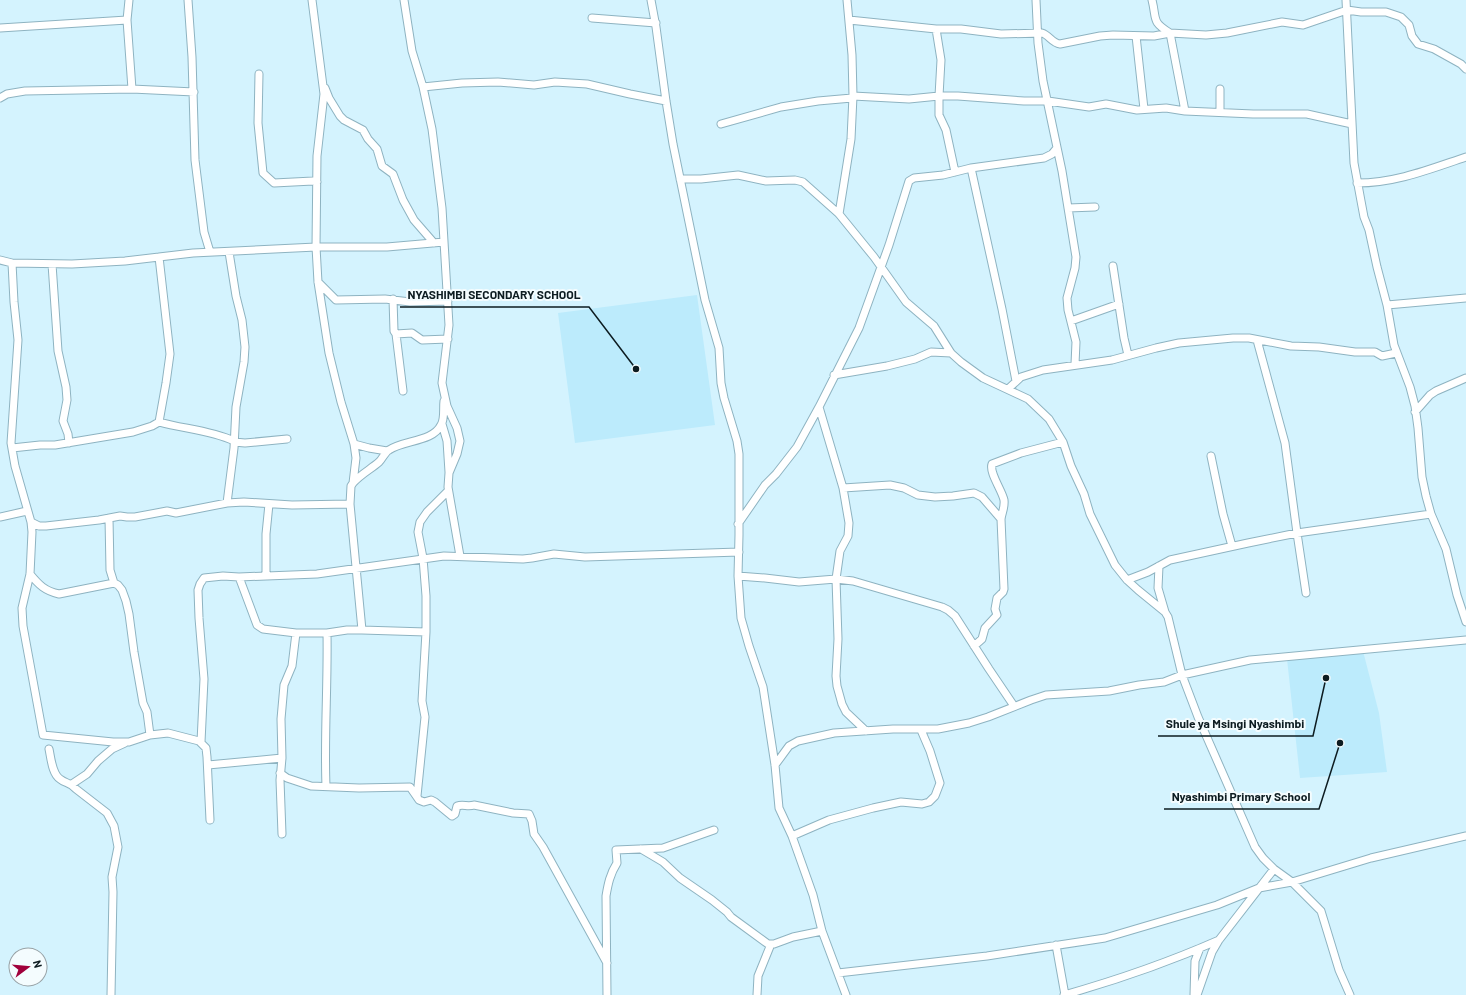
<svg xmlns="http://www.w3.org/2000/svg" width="1466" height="995" font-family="Barlow,sans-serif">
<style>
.built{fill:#bcebfc}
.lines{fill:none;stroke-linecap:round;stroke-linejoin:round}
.minor-casing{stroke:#8eb3c1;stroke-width:9}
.minor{stroke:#fff;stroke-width:7}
.leader{fill:none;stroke:#0d1c21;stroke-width:1.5}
.callout-dot{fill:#0d1c21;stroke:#f4fcfe;stroke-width:1.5}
.callout-label{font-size:12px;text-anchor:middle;font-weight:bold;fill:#0d1c21;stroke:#f4fcfe;stroke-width:4;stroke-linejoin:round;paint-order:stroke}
</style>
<rect width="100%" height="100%" fill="#d4f3fe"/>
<path class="built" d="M697,295L715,425L575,443L558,313Z
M1363,651L1379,713L1387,772L1300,778L1287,659Z"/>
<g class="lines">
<g class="minor-casing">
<path id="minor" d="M129,0L127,20L132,89L194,92
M188,0L192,57L195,160L204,232L210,252
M404,0L412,51L423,87L432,129L442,208L449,325L442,383L447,406L457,428L460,441L457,454L449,473L448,487L460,556
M651,0L656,27L666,101L673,144L705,300L719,348L721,383L724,398L737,441L739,454V535L738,576L741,618L749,646L763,687L775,765L779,808L792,836L813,895L822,931L846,995
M1036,0L1038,43L1043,81L1062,171L1076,257L1075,268L1067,298L1068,310L1076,342L1075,364
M1152,0C1157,20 1151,21 1170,33L1185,111
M1346,0L1354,163L1361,201L1364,217L1369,230L1377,267L1387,305L1394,345L1410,387L1415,406L1418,428L1422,477L1426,496L1431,514L1446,549L1457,595L1466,622
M592,18L656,23
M849,20L936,29H961L1001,34L1042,33C1049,35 1052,43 1060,44L1100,36L1113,35L1154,36L1170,33L1206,35L1227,33L1282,22L1303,25L1347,10L1361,12H1386L1401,17L1409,25L1412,36L1418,44L1434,49L1461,64L1466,69
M0,28L127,20
M936,29L941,60L939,96V115L946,130L955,172
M1136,36L1144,109
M259,74L258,123L263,173L274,183L313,181L317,182
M423,87L462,83L498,82L534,85L555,82L587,84L630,94L666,101
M325,88L329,98L340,116L344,120L363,130L368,139L377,149L382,166L393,174L403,200L414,220L434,243
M853,96L909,99L939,96H958L1024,101H1048L1089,107L1106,104L1137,110L1166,108L1185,111L1253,114H1307L1352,124
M0,98L7,94L25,91L132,89
M1220,112V89
M721,124L781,107L818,101L852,98
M971,168L1002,309L1016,381
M680,179H701L738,175L766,181L795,180L803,182L839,214L874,257L906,302L934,326L951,353L961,362L983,378L1028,399L1049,419L1063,442L1071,466L1084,494L1090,514L1115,565L1127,580L1138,590L1165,612L1168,617L1182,675L1198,717L1248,831L1255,847L1263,858L1274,869L1292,882L1321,911L1339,970L1350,995
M1357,183C1396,183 1430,169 1466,157
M1068,208L1095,207
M839,214L851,139L853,96L852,55L847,0
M0,260L12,263L72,264L125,261L193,253L316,247H387L444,242
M12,263L14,302L18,340L11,443L15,466L31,522L32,532L30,574L22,608L23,626L43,735L113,742H129L150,735L168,733L199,741L206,748L207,757L210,820
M52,264L58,351L66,387L67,400L63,421L68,434L69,443
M1113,266L1124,338L1128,355
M318,282L336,300L385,299L410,302L448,301
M393,299L394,331L396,334L412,333L422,340L448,339
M1387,305L1466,298
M1071,321L1119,304
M396,334L403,391
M1257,340L1285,443L1297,533L1306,593
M834,375L887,366L915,359L931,352L951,353
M1008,389L1021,377L1043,370L1112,360L1156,348L1179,343L1233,338H1249L1291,346L1319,347L1355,352H1375L1382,356L1396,353
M819,407L843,488L849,523L848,536L840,551L836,579L838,639L836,676L837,686L842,704L846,712L866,731
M1415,412L1430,395L1436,391L1466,378
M159,422L166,383L170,354L159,257
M442,424L447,441L449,472
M234,442L245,443L287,439
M354,444L369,448L387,451
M12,448L40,445H55L133,432L152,426L159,422C184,429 210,430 234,441
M1211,456L1223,514L1232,546
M353,483C361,474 371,469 379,462C383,458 385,452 389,450C403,440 433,442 441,425C445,419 443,408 444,401
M843,488L890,485L904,488L918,495L935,497L953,496L974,493L982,497L1001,519
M227,503L234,448L236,407L244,362L245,347L242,320L236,296L229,252
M350,504L362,630L426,632
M0,517L27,511
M109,518L110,570L114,583
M31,522L39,526H46L99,520L120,516L127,517H135L167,511L176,513L227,503L244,502L292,505L350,504L351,486L353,483L356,458L354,444L341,402L329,353L318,282L316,247L317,156L324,94L312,0
M738,524L765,485L776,474L797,447L819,407L859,328L889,245L909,181L914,178L943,175L971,168L1044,158L1052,154L1057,148
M1159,566L1158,588L1165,612
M30,574C39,585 45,591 59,594L114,583L118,585L122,590L126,601L129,614L134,652L143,703L147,712L150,735
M266,576V534L269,504
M738,576L765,578L799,582L836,579L853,581L942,607L948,610L955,616L989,669L1014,706
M239,577L257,625L263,629L296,633H327L347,630H362
M1127,580L1148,572L1170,560L1248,543L1297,533L1431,514
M974,646L982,639L985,628L997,615L995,609L997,598L1003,592L1004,589L1001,519C1002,512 1005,507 1004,500C1002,490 989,473 992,464L1021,453L1063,442
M201,742L204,679L199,618L198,590L200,584L204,578L223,576L239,577L317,574L444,556L523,559L532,558L554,554L585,557L739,552
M49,749C51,758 52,774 60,779C66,784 70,782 76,789L107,813L114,826L118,847L112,877L113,892L111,995
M208,765L282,758
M775,765L789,746L798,741L834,733L893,729H938L969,723L988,717L1031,700L1046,695L1109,691L1139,685L1164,682L1182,675L1250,660L1466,640
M280,773L287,778L311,786L359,788L410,787L419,800L424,802L431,800L435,802L452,816L455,814L457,806C463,804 468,807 474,805L513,813L529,814L532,821L534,834L543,847L607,963
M72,784L87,774L98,761L112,749L125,743
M326,786C324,735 328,684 327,633
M417,796L425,717L422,701L426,632V596L423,558L418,532L420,522L427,512L448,491
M282,834L280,780L282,758L281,719L284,685L292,666L296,633
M792,836L829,820L873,808L901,802L922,804L929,802L935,796L940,783L930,751L921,730
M641,849L663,862L680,878L712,900L727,912L731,917L768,944H774L793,937L822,931
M1056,945L1065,995
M838,973L987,956L1105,938L1217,905L1259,888L1292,882L1371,858L1466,836
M607,995L606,896C608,884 610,874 617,863L616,850L663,848L714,830
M757,995L758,976L771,944
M1064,995C1117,980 1169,962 1219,940
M1194,995L1195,961L1200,948
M1197,995L1212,952L1219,940L1274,869"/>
</g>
<use href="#minor" class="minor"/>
</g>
<path class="leader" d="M636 369L589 307H400M1326 678L1313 736H1158M1340 743L1319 809H1164"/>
<g class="callout-dot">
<circle cx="636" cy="369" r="4"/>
<circle cx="1326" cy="678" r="4"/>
<circle cx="1340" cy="743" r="4"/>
</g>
<g class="callout-label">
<text x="494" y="299">NYASHIMBI SECONDARY SCHOOL</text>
<text x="1235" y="728">Shule ya Msingi Nyashimbi</text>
<text x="1241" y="801">Nyashimbi Primary School</text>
</g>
<g transform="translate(28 967) rotate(74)"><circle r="19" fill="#f4fcfe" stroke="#98a2a6"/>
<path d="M0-3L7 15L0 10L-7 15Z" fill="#a0003b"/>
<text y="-6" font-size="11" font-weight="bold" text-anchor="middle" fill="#0d1c21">N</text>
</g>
</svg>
